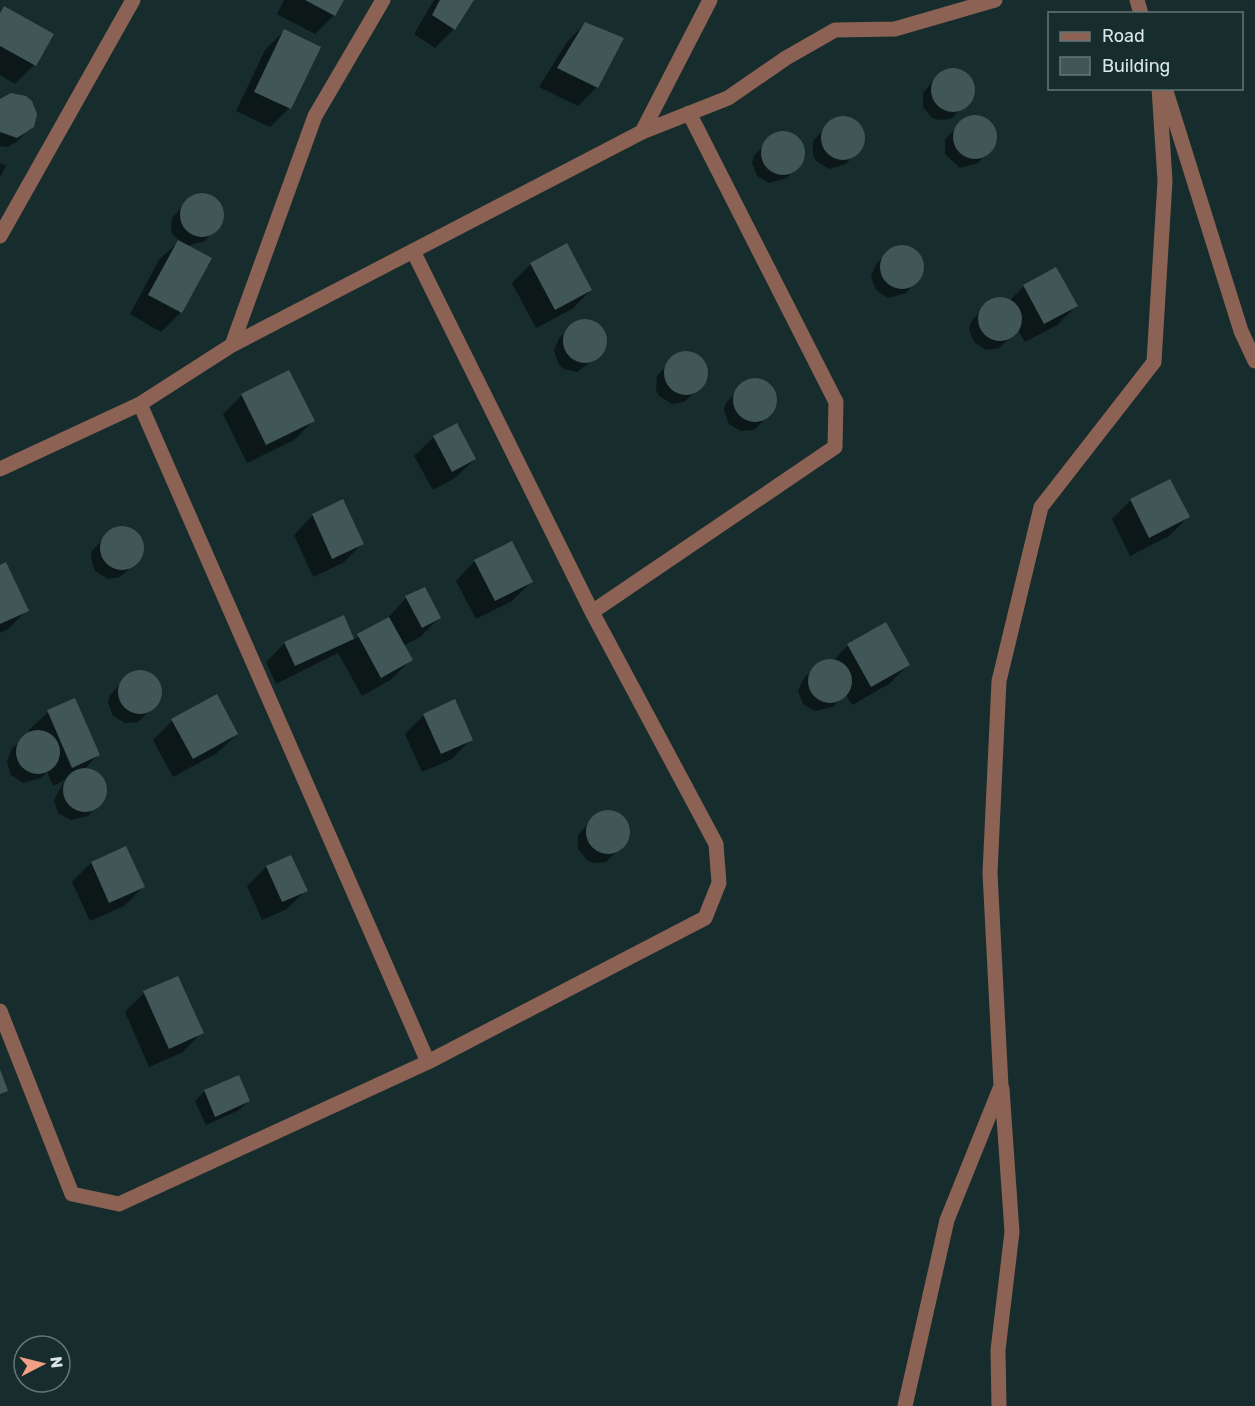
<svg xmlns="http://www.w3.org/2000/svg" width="1255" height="1406" font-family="Rubik,sans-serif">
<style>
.shadow{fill:#0007}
.building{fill:#405657}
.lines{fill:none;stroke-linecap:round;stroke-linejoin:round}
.minor{stroke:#8b6254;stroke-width:15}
</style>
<rect width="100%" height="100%" fill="#172c2d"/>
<path class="shadow" d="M284,0H342L334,15L315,34L277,14Z
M434,0H472L454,29L435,48L414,34Z
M5,8L52,34L34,65L15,84L0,75V12Z
M586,23L597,87L578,106L539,87L567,42Z
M284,31L319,47L289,108L270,127L236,111L265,50Z
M949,69L963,71L973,82L974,95L951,119L939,120L932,118L923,107V93L937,76Z
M0,102L35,121L18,141L7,147L0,146Z
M978,116L990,124L994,130L995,142L978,163L960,168L945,154V140L964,119Z
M846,118L859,125L863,144L846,164L829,169L816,161L813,155V141L832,120Z
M787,132L799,139L803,145L804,158L787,178L769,183L757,176L752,163L754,156L773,135Z
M0,163L6,166L0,177Z
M205,195L217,202L221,208L222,220L205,241L187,246L210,258L180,313L161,332L130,314L159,260L179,241L171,232L172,218L191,197Z
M906,247L918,254L922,272L906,293L888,298L876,290L871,277L876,264L891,249Z
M531,264L591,290L572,309L536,328L512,283Z
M1024,286L1076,306L1057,325L1025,342L1018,330L999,348L986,350L974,342L969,329L971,322L980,311L990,301L1004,298L1009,301Z
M581,321L596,323L605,334L606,340L603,352L577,372L564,369L559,365L554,351L559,338Z
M690,352L702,360L706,365L704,384L684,402L672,404L659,396L656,390L657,376L676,355Z
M288,372L313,421L294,440L247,463L223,414L242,395Z
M759,380L771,387L775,393L773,411L754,430L741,431L729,424L724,410L726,403L745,382Z
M456,425L475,459L455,478L433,490L414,456L434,437Z
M1131,500L1188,517L1169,536L1130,556L1112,519Z
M313,515L362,544L343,563L313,577L294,535Z
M126,528L138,535L142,553L140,559L120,577L108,579L95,571L91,558L92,551L111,530Z
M475,561L531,582L512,601L476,619L456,581Z
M0,567L27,610L8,629L0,633Z
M424,589L439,618L420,637L403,646L411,659L392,679L362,696L338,653L276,684L266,662L285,643L343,617L353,640L387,619L406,598Z
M848,645L908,665L889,684L852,705L845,693L833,707L815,711L803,704L798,691L804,678L819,663L834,660Z
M143,672L156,678L160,698L157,703L138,722L125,723L113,716L108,702L110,695L129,674Z
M74,700L98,755L83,770L88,769L100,776L104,782L105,795L88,816L71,820L58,813L54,800L65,780L53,786L47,772L41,778L23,783L11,775L7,762L12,748L30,734L28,731L48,712Z
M424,715L471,739L452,759L422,772L405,734Z
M172,721L237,734L217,753L173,777L153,740Z
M604,812L618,814L627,825L625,843L606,862L593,863L587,860L578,849V835L597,814Z
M125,848L143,887L124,906L90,921L72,882L91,863Z
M290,857L306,890L287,909L262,920L247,886L266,867Z
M177,978L202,1032L183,1052L149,1067L125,1012L144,993Z
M238,1077L248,1101L239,1110L206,1125L195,1101L204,1092Z"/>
<path class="building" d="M305,0H344L335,16Z
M440,0H474L455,30L432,15Z
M4,6L54,34L36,66L0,46V13Z
M585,22L624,38L598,88L557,68Z
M284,29L321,47L291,109L254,92Z
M931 90a22 22 0 1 1 44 0a22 22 0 1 1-44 0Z
M11,93L26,96L32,101L37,114L34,127L17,138L0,132V99Z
M953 137a22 22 0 1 1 44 0a22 22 0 1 1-44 0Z
M821 138a22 22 0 1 1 44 0a22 22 0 1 1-44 0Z
M761 153a22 22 0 1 1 44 0a22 22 0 1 1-44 0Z
M180 215a22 22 0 1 1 44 0a22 22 0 1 1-44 0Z
M178,240L212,258L182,313L148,295Z
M567,243L592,290L555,310L530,263Z
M880 267a22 22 0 1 1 44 0a22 22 0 1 1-44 0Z
M1056,267L1078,306L1044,324L1023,285Z
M978 319a22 22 0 1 1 44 0a22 22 0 1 1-44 0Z
M563 341a22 22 0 1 1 44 0a22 22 0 1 1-44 0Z
M664 373a22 22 0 1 1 44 0a22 22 0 1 1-44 0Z
M289,370L315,421L266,445L241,394Z
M733 400a22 22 0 1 1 44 0a22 22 0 1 1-44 0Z
M457,423L476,459L452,472L433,436Z
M1170,479L1190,517L1149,538L1130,499Z
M343,499L364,544L332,559L312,514Z
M100 548a22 22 0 1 1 44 0a22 22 0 1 1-44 0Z
M512,541L533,582L495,601L474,560Z
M6,562L29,611L0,624V565Z
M425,587L441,618L422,628L405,596Z
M344,615L354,639L295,666L284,642Z
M389,617L413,660L381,678L357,634Z
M886,622L910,665L871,687L847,644Z
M808 681a22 22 0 1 1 44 0a22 22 0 1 1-44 0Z
M118 692a22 22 0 1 1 44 0a22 22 0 1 1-44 0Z
M217,694L238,734L193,759L171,719Z
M75,698L100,755L72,768L47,710Z
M455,699L473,740L441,754L423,714Z
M16 752a22 22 0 1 1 44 0a22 22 0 1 1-44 0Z
M63 790a22 22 0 1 1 44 0a22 22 0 1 1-44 0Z
M586 832a22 22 0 1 1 44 0a22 22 0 1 1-44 0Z
M126,846L145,887L109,903L91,862Z
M291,855L308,891L282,902L266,866Z
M178,976L204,1033L169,1049L143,991Z
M0,1069L8,1091L0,1094Z
M239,1075L250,1101L215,1117L204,1090Z"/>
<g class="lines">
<path class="minor" d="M1137,0L1141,14
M1165,88L1241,331L1255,361
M642,132L710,0
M0,236L133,0
M413,251L592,612
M232,345L315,116L383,0
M140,404L428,1062
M0,469L140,404L232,345L642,132L728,98L786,58L835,30L895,29L995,0
M0,1011L72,1194L119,1204L428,1062L705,918L719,883L716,844L592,612L835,447L836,402L689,113
M905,1406L947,1220L1001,1086L990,873L999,681L1041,507L1154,362L1165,181L1159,88
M999,1406L998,1350L1012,1232L1002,1089"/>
</g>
<rect x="1048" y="12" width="195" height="78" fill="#172c2d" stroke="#657677" stroke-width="1.5"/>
<rect x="1060" y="32" width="30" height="9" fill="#8b6254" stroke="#657677" stroke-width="1.5"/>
<text x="1102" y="42" font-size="18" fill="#d9e5e6">Road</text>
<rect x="1060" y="57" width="30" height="18" fill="#405657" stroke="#657677" stroke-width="1.5"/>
<text x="1102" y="72" font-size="18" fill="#d9e5e6">Building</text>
<g transform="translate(42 1364) rotate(83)"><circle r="28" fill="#172c2d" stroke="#657677" stroke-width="1.5"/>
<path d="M0-4.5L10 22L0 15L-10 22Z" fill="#f39f83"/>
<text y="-9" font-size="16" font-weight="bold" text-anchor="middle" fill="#d9e5e6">N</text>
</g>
</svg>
